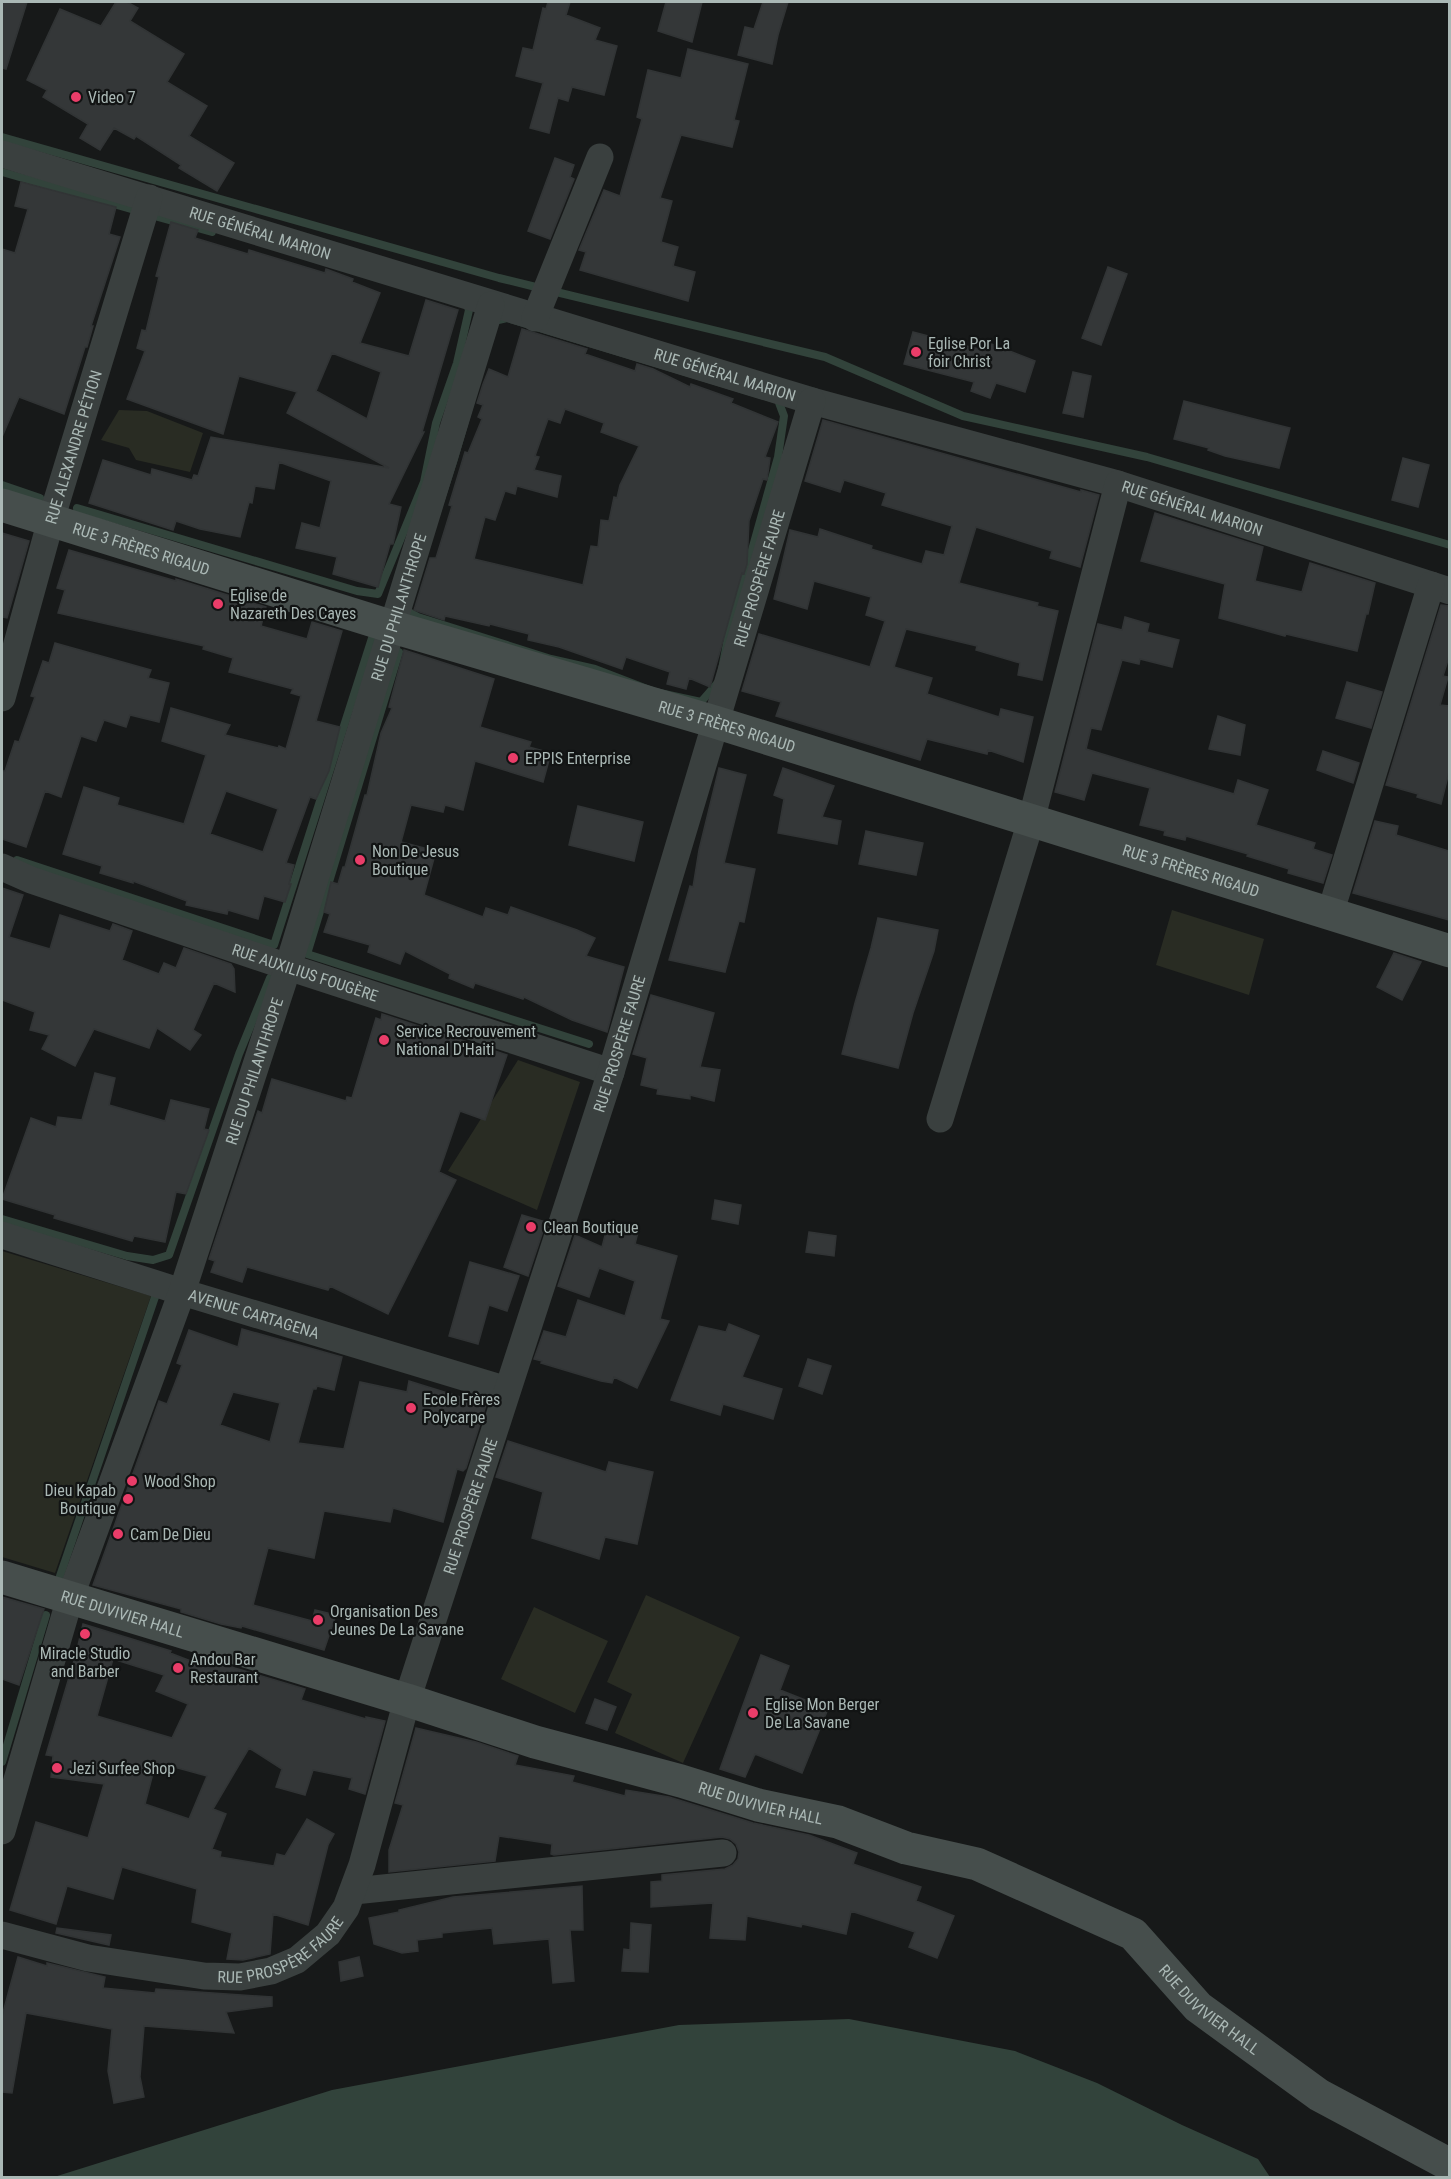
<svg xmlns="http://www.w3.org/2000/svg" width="1451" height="2179" font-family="'Roboto Condensed',sans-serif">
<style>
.green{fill:#292c23}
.water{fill:#32433b}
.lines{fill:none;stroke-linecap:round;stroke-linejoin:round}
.stream{stroke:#32433b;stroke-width:8}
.building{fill:#343738;stroke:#313435;stroke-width:1.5;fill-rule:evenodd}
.street{stroke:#3a403f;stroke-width:27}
.secondary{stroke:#464e4c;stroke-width:33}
.poi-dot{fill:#ea3d69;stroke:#121414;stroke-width:2}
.labels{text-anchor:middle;stroke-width:4.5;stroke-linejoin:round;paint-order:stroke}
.poi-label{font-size:16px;fill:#aab8b5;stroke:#121414;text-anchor:start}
.street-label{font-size:16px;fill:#aab8b5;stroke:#121414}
</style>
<rect width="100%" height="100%" fill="#171919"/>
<path class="green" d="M119,410L147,411L203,433L190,472L136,460L129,448L101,440Z
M1172,910L1264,939L1249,995L1156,965Z
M518,1060L580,1082L537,1210L448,1171Z
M2,1251L151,1296L55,1573L2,1557Z
M646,1595L740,1637L683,1763L615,1733L632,1694L607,1682Z
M534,1607L608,1641L575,1713L501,1679Z"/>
<path class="water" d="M849,2019L1015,2051L1097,2083L1182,2125L1258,2159L1270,2177H54L332,2090L679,2025Z"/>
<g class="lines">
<path class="stream" d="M2,137L499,278L540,288
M2,172L131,209
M158,217L212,232
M552,291L825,357L963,416L1147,457L1450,545
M507,318L778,400L784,416L778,457L729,632L720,680L701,702L655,692L595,669L551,659L418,617L405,610L454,459L494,321Z
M2,485L40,498
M77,508L357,591L378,594L424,482L436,423L457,363L469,310L466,302
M399,652L307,954L589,1044
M17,860L274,945L373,635L368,630
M2,1219L127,1256L153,1260L169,1255L239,1054L270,978
M60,1576L155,1297
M2,1762L46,1615"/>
</g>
<path class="building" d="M2,2H27L6,69L2,68Z
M116,2H127L138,8L130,21L184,54L167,82L207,106L189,136L234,163L217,191L179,168L181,165L136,136L134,139L114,128L100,150L80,138L88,124L43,97L47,90L27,80L60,9L101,26Z
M548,2H570L566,15L600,28L595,40L617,46L604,95L572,87L568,101L558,98L549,133L530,128L543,83L516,76L523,48L533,50L543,8L546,9Z
M666,2H702L692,42L658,31Z
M763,2H788L778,35L772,64L738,55L745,27L754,29Z
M688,49L748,64L734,120L739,121L732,147L681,135L660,198L672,201L661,242L678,247L673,266L695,272L688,301L580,270L586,252L579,250L604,190L620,196L642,119L637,117L648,70L681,78Z
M555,158L574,165L570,177L574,179L550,239L528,231Z
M21,182L116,207L109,234L120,237L91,326H93L87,347H85L64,414L19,397L2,437V249L15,253L28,209L15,206Z
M171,222L198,230L195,238L248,254L249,250L325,273L326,269L353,279L352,282L380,293L360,343L409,356L426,300L458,310L422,432H424L389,504L401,507L393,544H390L378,587L333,574L337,557L296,548L302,523L320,528L331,481L279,462L274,489L255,486L252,503L249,502L240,537L200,529L176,521L173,530L89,503L103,460L151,475L152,469L192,480L194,475L198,476L211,437L389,468L287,413L297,392L239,376L223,434L127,399L145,351L137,348L142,330L146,331L159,277L156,276ZM332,353L381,372L367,419L316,391Z
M1108,267L1127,274L1101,345L1082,338Z
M522,329L587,349L585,354L635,371L637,364L653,369L690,387L691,384L733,399L731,403L778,422L765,457L770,458L767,480L763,479L749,521L747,564L744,574L742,573L710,687L689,678L686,689L667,684L670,672L626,657L622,669L559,647L528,640L529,634L490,624L489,626L445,616L444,620L414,610L430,558H436L452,506L449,505L465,452L468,453L482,419L478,417L483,405L477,403L483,384L489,369L508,377ZM565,409L604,423L601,432L639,446L620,485L617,498L614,497L609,521L601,520L598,547L591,546L583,585L474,559L485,517L495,520L505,491L515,494L517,486L557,497L561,476L534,470L539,457L535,456L548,419L560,423Z
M913,332L986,351L989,343L1035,361L1025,392L996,383L990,398L971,391L974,382L904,364Z
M1073,372L1091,376L1083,417L1063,413Z
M1184,401L1290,428L1279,468L1225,456L1208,450L1209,448L1174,439Z
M823,420L1081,492V490L1099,495L1080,567L1050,558L1052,551L976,527L959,583L1038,603L1037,606L1058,611L1042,680L1018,675L1020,663L976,650L977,646L906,629L894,667L932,678L927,694L999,717L1001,709L1033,717L1023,762L988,750L987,754L927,739L920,760L776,716L781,702L742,691L759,634L870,667L885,621L866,615L871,597L814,581L807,609L774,599L790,530L818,537L820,529L872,546L871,549L922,564L926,551L944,555L952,526L882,505L886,493L844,480L840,492L805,481Z
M1403,458L1429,465L1418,507L1392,500Z
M1155,513L1263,547L1255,581L1302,592L1310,563L1375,583L1368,614H1366L1357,651L1286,634L1285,636L1219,618L1225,584L1141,561Z
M2,533L29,541L7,618L2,617Z
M69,550L176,581V579L266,607L261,626L307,639L312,622L342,631L316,721L340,727L329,771L316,799L310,797L286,863L294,865L289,884H291L285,902L264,896L258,919L228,910L227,914L186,905L187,901L133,881V883L100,873L102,866L63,854L84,787L119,798L117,805L184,824L206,755L162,741L171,708L230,725L225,735L278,748L279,746L286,749L301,696L291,693L293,689L229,672L233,658L203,649L204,646L58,613L65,590L57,588ZM226,791L278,809L263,852L210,834Z
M1441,605L1449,606V657L1443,676L1448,677L1440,705L1449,706V772L1441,804L1417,797L1418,794L1386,785Z
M1125,617L1149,624L1147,632L1179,640L1172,667L1140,659L1139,664L1122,660L1101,730L1091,728L1086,749L1234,794L1238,780L1268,790L1256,825L1315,843L1313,849L1332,855L1323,883L1288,873L1289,869L1247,856L1248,854L1186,836L1185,840L1164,835L1165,831L1140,825L1150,788L1092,773L1084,800L1055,792L1098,624L1122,630Z
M55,643L151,670L148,678L169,683L159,722L130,715L126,727L104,720L96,741L81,736L61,797L45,791L26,847L2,839V771H5L15,741L19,742L35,697L31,696L43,661L49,663Z
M404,650L494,679L480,727L531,742L529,747L551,753L543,782L475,761L463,810L445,805L443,812L411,805L401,842L436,851L424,895L483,917L486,908L508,915L511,907L577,930L595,938L586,956L624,967L607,1032L572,1020L524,997L523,999L475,983L473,988L449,978L450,974L405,951L400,964L368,952L370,945L324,932L330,914L324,912L331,882L338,884L343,867H345L365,795H367L381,733L392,708L389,707Z
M1347,682L1382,692L1371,728L1336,718Z
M1218,716L1245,725L1240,755L1209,749Z
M1323,751L1359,763L1353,783L1317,770Z
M719,768L746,775L724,863L755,869L744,922L739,921L725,972L669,960L690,886L693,887L699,850Z
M783,768L834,786L822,817L841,821L837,844L778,833L784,799L774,795Z
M578,806L643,822L634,861L569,845Z
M1375,821L1398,826L1396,835L1449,851V920L1353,893Z
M866,831L923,843L916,875L859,864Z
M2,888L23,895L9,937L50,949L60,915L110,931L113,924L132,931L122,960L159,974L164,963L176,968L184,948L231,964L234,969L235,992L214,983L193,1030L201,1035L190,1050L157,1028L149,1048L94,1029L75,1066L42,1049L49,1035L30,1030L35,1012L2,1000Z
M878,918L938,930L934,951L913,1013L898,1068L842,1054L855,1003L871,948Z
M1394,953L1421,962L1402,1000L1377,987Z
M651,995L714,1013L700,1067L720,1070L714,1101L690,1095V1099L657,1094L658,1089L641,1085L647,1058L633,1054Z
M382,1014L507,1055L485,1120L460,1111L439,1172L456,1180L388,1314L330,1286L328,1290L247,1267L242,1282L211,1272L215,1261L209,1259L258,1111L262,1113L272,1079L346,1101L347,1097L352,1098L376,1018L381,1020Z
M95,1073L115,1078L109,1105L165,1121L171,1100L209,1109L204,1129L209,1130L186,1194L176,1192L165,1242L134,1236L132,1241L54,1218L55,1215L2,1199L31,1118L56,1127L58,1117L82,1120Z
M715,1200L741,1205L738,1224L712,1219Z
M522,1215L546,1222L528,1276L504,1267Z
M608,1224L638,1232L635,1244L677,1256L660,1319L669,1321L637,1388L614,1377L612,1383L601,1381L541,1363L542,1361L534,1359L544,1331L566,1337L578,1300L625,1316L635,1281L599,1268L589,1297L558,1286L575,1235L602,1247Z
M809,1232L836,1236L834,1256L806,1252Z
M470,1262L519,1276L507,1311L489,1305L478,1344L449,1336Z
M729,1324L759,1336L742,1377L782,1389L773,1419L723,1404L720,1415L671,1400L699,1326L726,1332Z
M242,1329L342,1357L334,1390L317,1386L316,1389H313L298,1443L344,1449L360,1382L407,1392L409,1381L486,1405L466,1468L463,1471L457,1469L443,1522L393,1508L390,1522L324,1511L314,1558L268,1548L253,1605L312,1621L315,1610L336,1615L324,1650L242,1626L241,1628L221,1624L181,1612V1609L93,1585L159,1401L167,1404L182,1365L177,1363L189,1330L238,1347ZM233,1392L280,1403L270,1442L220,1425Z
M808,1359L831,1366L822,1394L799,1386Z
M508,1441L606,1472L609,1462L653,1472L637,1544L605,1537L599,1559L532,1538L543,1492L496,1477Z
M2,1597L44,1609L19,1685L2,1679Z
M83,1624L171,1651L170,1653L209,1668L211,1661L305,1689L301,1700L366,1719V1717L385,1721L365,1794L349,1789L352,1778L313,1770L305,1795L276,1787L282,1769L249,1748L213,1809L226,1814L212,1849L221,1852L220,1857L274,1866L277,1854L285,1856L307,1819L334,1834L328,1845L308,1925L273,1914L270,1954L243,1960L227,1959L232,1933L192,1922L197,1889L122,1867L113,1899L67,1886L56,1924L10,1910L36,1822L88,1838L104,1784L51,1777L53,1756L46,1755L76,1654ZM113,1659L164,1675L156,1691L188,1704L172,1738L97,1716ZM156,1762L207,1776L189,1819L145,1804Z
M761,1655L789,1666L780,1690L828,1709L802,1773L755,1754L745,1777L720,1769Z
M595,1699L616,1707L607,1730L586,1723Z
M416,1728L476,1742L518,1756L515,1765L574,1776L572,1782L625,1796L626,1790L669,1797L753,1823L809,1835L857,1853L853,1864L921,1887L916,1901L954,1916L937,1958L909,1947L915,1932L851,1911L846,1934L802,1924L801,1927L747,1916L745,1940L710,1938L713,1903L651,1907V1882L662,1881V1875L725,1869L733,1865L738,1859L739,1852L736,1844L730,1839L722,1837L554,1855L551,1854L552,1844L499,1836L495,1861L389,1872V1850L403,1805L395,1803Z
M582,1886L583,1930H570L574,1981L553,1983L549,1939L494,1944L492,1928L442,1933V1937L417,1940L418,1951L402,1953L374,1944L369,1918L399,1912V1910L453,1897Z
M631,1923L651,1925L648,1972L622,1971L624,1949L630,1950Z
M57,1928L111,1935L109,1945L56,1933Z
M18,1957L47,1966V1963L105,1977L103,1988L155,1993L156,1989L272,1997V2006L226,2012L234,2033L144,2026L140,2077L144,2097L114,2103L108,2071L112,2029L26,2013L12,2093L2,2092V2016Z
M359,1957L363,1976L341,1981L339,1962Z"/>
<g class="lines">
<g class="street">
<path id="s1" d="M2,154L812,401L1118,484L1450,591"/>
<path d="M535,318L600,157"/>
<path id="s2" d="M2,698L51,520L149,198"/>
<path id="s3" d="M2,867L31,880L288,967L611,1072"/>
<path d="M1330,914L1431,585"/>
<path d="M940,1119L1031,821L1118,484"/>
<path id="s4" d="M2,1235L182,1292L507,1390"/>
<path id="s5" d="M2,1831L70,1598L182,1292L288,967L491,305"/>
<path d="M354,1891L723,1853"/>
<path id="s6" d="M2,1935L88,1958L204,1976L240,1977L271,1971L297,1960L328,1934L346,1908L362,1865L407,1700L611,1072L812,401"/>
</g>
<g class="secondary">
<path id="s7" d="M2,505L393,627L715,722L1450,951"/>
<path id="s8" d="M2,1577L407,1700L535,1742L681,1781L758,1805L838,1822L906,1848L977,1864L1133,1934L1198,2007L1319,2095L1450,2165"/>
</g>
</g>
<g class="poi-dot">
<circle cx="76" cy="97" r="6"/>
<circle cx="916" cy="352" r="6"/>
<circle cx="218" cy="604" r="6"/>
<circle cx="513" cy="758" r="6"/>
<circle cx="360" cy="860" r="6"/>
<circle cx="384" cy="1040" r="6"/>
<circle cx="531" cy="1227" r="6"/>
<circle cx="411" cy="1408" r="6"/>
<circle cx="132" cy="1481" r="6"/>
<circle cx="128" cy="1499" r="6"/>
<circle cx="118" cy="1534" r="6"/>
<circle cx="318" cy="1620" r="6"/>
<circle cx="85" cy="1634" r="6"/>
<circle cx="178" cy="1668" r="6"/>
<circle cx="753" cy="1713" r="6"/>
<circle cx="57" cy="1768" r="6"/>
</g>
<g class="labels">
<g class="poi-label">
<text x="88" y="103">Video 7</text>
<text x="928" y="349">Eglise Por La<tspan x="928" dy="18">foir Christ</tspan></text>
<text x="230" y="601">Eglise de<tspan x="230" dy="18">Nazareth Des Cayes</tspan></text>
<text x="525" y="764">EPPIS Enterprise</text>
<text x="372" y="857">Non De Jesus<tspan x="372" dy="18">Boutique</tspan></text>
<text x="396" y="1037">Service Recrouvement<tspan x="396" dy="18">National D'Haiti</tspan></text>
<text x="543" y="1233">Clean Boutique</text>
<text x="423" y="1405">Ecole Frères<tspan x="423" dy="18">Polycarpe</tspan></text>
<text x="144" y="1487">Wood Shop</text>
<text x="116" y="1496" text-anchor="end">Dieu Kapab<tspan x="116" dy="18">Boutique</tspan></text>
<text x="130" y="1540">Cam De Dieu</text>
<text x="330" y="1617">Organisation Des<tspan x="330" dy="18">Jeunes De La Savane</tspan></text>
<text x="85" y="1659" text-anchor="middle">Miracle Studio<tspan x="85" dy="18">and Barber</tspan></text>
<text x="190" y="1665">Andou Bar<tspan x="190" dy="18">Restaurant</tspan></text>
<text x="765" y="1710">Eglise Mon Berger<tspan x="765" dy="18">De La Savane</tspan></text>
<text x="69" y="1774">Jezi Surfee Shop</text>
</g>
<g class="street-label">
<text dy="6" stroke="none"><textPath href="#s1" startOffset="270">RUE GÉNÉRAL MARION</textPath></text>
<text dy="6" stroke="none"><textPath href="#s1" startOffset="756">RUE GÉNÉRAL MARION</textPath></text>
<text dy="6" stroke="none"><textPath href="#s2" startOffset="261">RUE ALEXANDRE PÉTION</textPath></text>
<text dy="6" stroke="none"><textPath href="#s1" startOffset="1242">RUE GÉNÉRAL MARION</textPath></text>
<text dy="6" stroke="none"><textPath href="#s7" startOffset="146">RUE 3 FRÈRES RIGAUD</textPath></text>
<text dy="6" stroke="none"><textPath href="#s6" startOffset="1767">RUE PROSPÈRE FAURE</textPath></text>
<text dy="6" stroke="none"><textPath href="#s5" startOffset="1287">RUE DU PHILANTHROPE</textPath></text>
<text dy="6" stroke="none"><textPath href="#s7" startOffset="758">RUE 3 FRÈRES RIGAUD</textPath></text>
<text dy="6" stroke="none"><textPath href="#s7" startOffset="1244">RUE 3 FRÈRES RIGAUD</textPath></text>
<text dy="6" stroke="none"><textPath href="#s3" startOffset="321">RUE AUXILIUS FOUGÈRE</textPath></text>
<text dy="6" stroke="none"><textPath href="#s6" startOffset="1281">RUE PROSPÈRE FAURE</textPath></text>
<text dy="6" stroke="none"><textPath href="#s5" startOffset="801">RUE DU PHILANTHROPE</textPath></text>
<text dy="6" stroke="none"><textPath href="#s4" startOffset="264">AVENUE CARTAGENA</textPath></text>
<text dy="6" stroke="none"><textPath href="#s6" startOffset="795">RUE PROSPÈRE FAURE</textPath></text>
<text dy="6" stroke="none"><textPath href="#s8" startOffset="126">RUE DUVIVIER HALL</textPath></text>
<text dy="6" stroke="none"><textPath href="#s8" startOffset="792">RUE DUVIVIER HALL</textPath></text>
<text dy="6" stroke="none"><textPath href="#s6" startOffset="291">RUE PROSPÈRE FAURE</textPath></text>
<text dy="6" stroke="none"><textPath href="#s8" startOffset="1296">RUE DUVIVIER HALL</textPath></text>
</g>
</g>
<rect width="1451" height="2179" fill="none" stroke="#aab8b5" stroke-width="6"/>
</svg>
